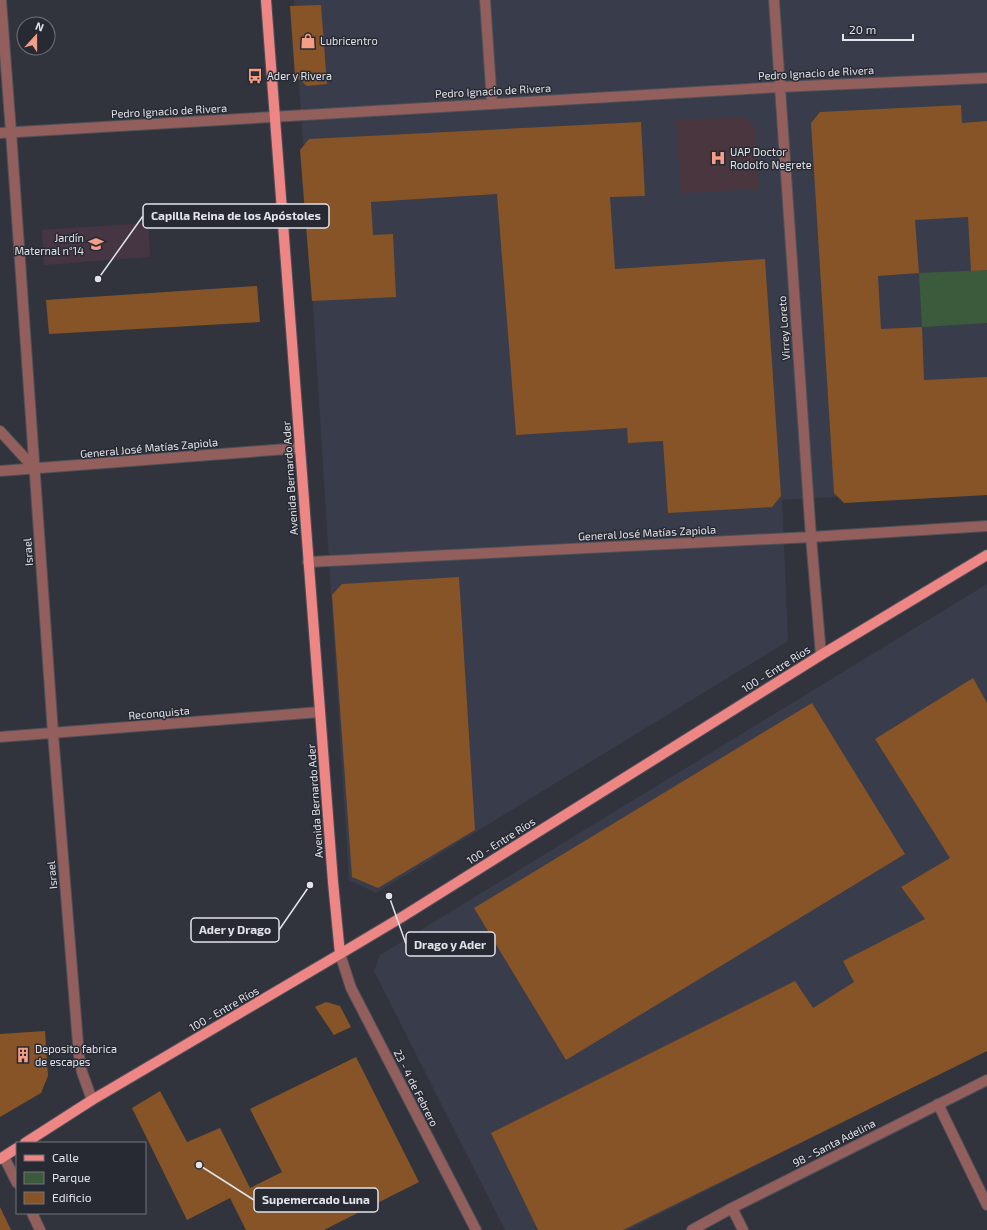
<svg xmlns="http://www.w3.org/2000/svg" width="987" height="1230" font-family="'Exo 2',sans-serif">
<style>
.built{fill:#393c4b}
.education{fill:#463643}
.medical{fill:#49363e}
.green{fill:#3c5b3d}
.building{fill:#865426}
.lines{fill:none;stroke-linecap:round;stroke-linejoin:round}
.minor-casing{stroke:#4e5059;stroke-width:12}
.major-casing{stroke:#4e5059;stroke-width:12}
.minor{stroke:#925f5d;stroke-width:10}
.major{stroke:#ed8684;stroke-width:10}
.labels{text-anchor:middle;stroke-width:3;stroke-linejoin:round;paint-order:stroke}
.poi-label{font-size:11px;fill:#e2e4ea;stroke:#282a33;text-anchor:start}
.street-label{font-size:11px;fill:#e2e4ea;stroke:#282a33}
.leader{fill:none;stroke:#e2e4ea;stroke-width:1.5}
.callout-dot{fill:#e2e4ea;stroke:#282a33;stroke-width:1.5}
.callout{fill:#282a33;stroke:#e2e4ea;stroke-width:1.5}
.callout-label{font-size:12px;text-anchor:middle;font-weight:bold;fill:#e2e4ea}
</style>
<rect width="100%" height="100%" fill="#32343d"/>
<path class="built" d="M294,0H987V488L782,500L788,641L376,893L349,880Z
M987,584V1050L628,1230H505L374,971L380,955Z"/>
<path class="education" d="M148,223L150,257L44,265L42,230Z"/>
<path class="medical" d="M745,117L755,127L759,189L681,193L676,120Z"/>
<path class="green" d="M987,270V323L922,327L919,273Z"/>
<path class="building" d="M321,5L327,84L307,86L295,76L290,6Z
M961,105L962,123L987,121V270L971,271L968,217L915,220L919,273L878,276L881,329L922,327L924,380L987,377V495L844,503L834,493L811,123L820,112Z
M641,122L645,196L610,197L615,269L765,259L781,496L772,507L668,513L663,441L628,443L627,428L516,435L497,194L371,202L373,235L393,234L396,297L312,301L300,150L309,139Z
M257,286L260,322L49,334L46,300Z
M459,577L475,830L378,888L352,877L332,595L342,584Z
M973,678L987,703V1051L623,1230H538L491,1133L795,981L813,1008L854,982L843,961L925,919L901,887L950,858L875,739Z
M812,703L905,854L566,1060L474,908Z
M326,1002L340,1006L351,1027L334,1035L315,1007Z
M45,1031L48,1076L41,1093L0,1117V1034Z
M356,1057L419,1182L324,1230H246L230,1198L187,1220L132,1108L160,1091L187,1142L220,1128L250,1188L282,1172L250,1109Z
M0,1207L11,1230H0Z"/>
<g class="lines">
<g class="minor-casing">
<path id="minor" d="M1,0L11,132L53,733L79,1056L82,1072L92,1100
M485,0L492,103
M774,0L811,537L821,655
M0,133L780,87L987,78
M0,431L35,469
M0,471L300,448
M308,562L811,537L987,526
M0,737L320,712
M340,954L351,988L476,1230
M938,1104L987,1205
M4,1157L17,1183
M732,1208L743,1230
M32,1213L40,1230
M692,1230L732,1208L987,1080"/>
</g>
<g class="major-casing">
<path id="major" d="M266,0L333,882L340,954
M25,1143L92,1100L340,954L402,917L821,655L987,555
M0,1159L17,1148"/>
</g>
<use href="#minor" class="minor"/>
<use href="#major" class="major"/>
</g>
<defs>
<g id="shop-bare" transform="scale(1.2)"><path d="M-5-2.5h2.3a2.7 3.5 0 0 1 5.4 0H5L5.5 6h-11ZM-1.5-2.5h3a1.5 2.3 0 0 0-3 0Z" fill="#f49e88" stroke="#282a33" stroke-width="2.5" paint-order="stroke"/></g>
<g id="bus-bare" transform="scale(1.2)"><path d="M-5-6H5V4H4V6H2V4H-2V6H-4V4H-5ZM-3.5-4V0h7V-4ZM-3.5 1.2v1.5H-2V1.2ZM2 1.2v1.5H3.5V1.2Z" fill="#f49e88" stroke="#282a33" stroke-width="2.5" paint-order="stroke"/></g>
<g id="hospital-bare" transform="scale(1.2)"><path d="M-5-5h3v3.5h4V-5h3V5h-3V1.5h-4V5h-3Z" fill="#f49e88" stroke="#282a33" stroke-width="2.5" paint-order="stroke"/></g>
<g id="school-bare" transform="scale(1.2)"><path d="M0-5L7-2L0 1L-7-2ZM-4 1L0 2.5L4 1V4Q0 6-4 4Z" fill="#f49e88" stroke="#282a33" stroke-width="2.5" paint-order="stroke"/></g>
<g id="building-bare" transform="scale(1.2)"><path d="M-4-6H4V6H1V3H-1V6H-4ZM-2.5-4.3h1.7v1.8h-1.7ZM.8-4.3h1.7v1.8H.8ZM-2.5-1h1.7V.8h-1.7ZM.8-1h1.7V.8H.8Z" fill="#f49e88" stroke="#282a33" stroke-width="2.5" paint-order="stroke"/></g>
</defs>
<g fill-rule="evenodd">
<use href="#shop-bare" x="308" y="41"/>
<use href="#bus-bare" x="255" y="76"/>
<use href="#hospital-bare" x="718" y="158"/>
<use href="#school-bare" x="96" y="244"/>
<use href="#building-bare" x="23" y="1055"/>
</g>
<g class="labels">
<g class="poi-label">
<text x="320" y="45">Lubricentro</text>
<text x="267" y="80">Ader y Rivera</text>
<text x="730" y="156">UAP Doctor<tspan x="730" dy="13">Rodolfo Negrete</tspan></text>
<text x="84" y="242" text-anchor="end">Jardín<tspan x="84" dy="13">Maternal n°14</tspan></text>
<text x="35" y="1053">Deposito fabrica<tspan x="35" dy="13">de escapes</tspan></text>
</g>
<g class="street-label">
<text transform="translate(816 73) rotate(-3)" y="4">Pedro Ignacio de Rivera</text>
<text transform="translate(493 91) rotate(-3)" y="4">Pedro Ignacio de Rivera</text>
<text transform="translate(169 111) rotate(-3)" y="4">Pedro Ignacio de Rivera</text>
<text transform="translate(784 328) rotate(-94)" y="4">Virrey Loreto</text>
<text transform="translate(149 448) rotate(-5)" y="4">General José Matías Zapiola</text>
<text transform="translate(290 478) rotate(-94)" y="4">Avenida Bernardo Ader</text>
<text transform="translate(647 533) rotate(-3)" y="4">General José Matías Zapiola</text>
<text transform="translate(28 552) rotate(-94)" y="4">Israel</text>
<text transform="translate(776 669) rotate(-32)" y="4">100 - Entre Ríos</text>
<text transform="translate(159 713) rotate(-5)" y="4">Reconquista</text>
<text transform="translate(315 801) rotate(-94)" y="4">Avenida Bernardo Ader</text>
<text transform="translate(501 841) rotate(-32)" y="4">100 - Entre Ríos</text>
<text transform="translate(52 875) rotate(-95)" y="4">Israel</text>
<text transform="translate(224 1009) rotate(-30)" y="4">100 - Entre Ríos</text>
<text transform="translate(416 1088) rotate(63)" y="4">23 - 4 de Febrero</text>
<text transform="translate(834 1143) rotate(-27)" y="4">98 - Santa Adelina</text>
</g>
</g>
<path class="leader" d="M98 279L143 216M310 885L279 930M389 896L406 944M199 1165L254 1200"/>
<g class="callout-dot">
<circle cx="98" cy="279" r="4"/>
<circle cx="310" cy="885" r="4"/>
<circle cx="389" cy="896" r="4"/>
<circle cx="199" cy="1165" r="4"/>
</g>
<g class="callout">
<rect x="143" y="204" width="186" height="24" rx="4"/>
<rect x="191" y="918" width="88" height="24" rx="4"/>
<rect x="406" y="932" width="89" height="24" rx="4"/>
<rect x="254" y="1188" width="124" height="24" rx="4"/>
</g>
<g class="callout-label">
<text x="236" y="220">Capilla Reina de los Apóstoles</text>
<text x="235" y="934">Ader y Drago</text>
<text x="450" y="949">Drago y Ader</text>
<text x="316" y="1204">Supemercado Luna</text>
</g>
<rect x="16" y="1142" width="130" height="72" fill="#282a33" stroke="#72747c"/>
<rect x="24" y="1155" width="20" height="6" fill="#ed8684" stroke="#72747c"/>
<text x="52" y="1162" font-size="12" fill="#e2e4ea">Calle</text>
<rect x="24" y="1172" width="20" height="12" fill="#3c5b3d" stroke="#72747c"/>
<text x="52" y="1182" font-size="12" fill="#e2e4ea">Parque</text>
<rect x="24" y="1192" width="20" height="12" fill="#865426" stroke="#72747c"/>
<text x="52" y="1202" font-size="12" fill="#e2e4ea">Edificio</text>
<g transform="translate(36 36) rotate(21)"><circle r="19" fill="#282a33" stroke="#72747c"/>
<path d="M0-3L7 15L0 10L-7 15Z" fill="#f49e88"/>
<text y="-6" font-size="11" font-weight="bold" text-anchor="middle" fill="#e2e4ea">N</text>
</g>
<path d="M843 34v6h70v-6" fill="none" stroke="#e2e4ea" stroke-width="2"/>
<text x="849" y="34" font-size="12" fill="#e2e4ea" stroke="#282a33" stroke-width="3" paint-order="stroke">20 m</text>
</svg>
